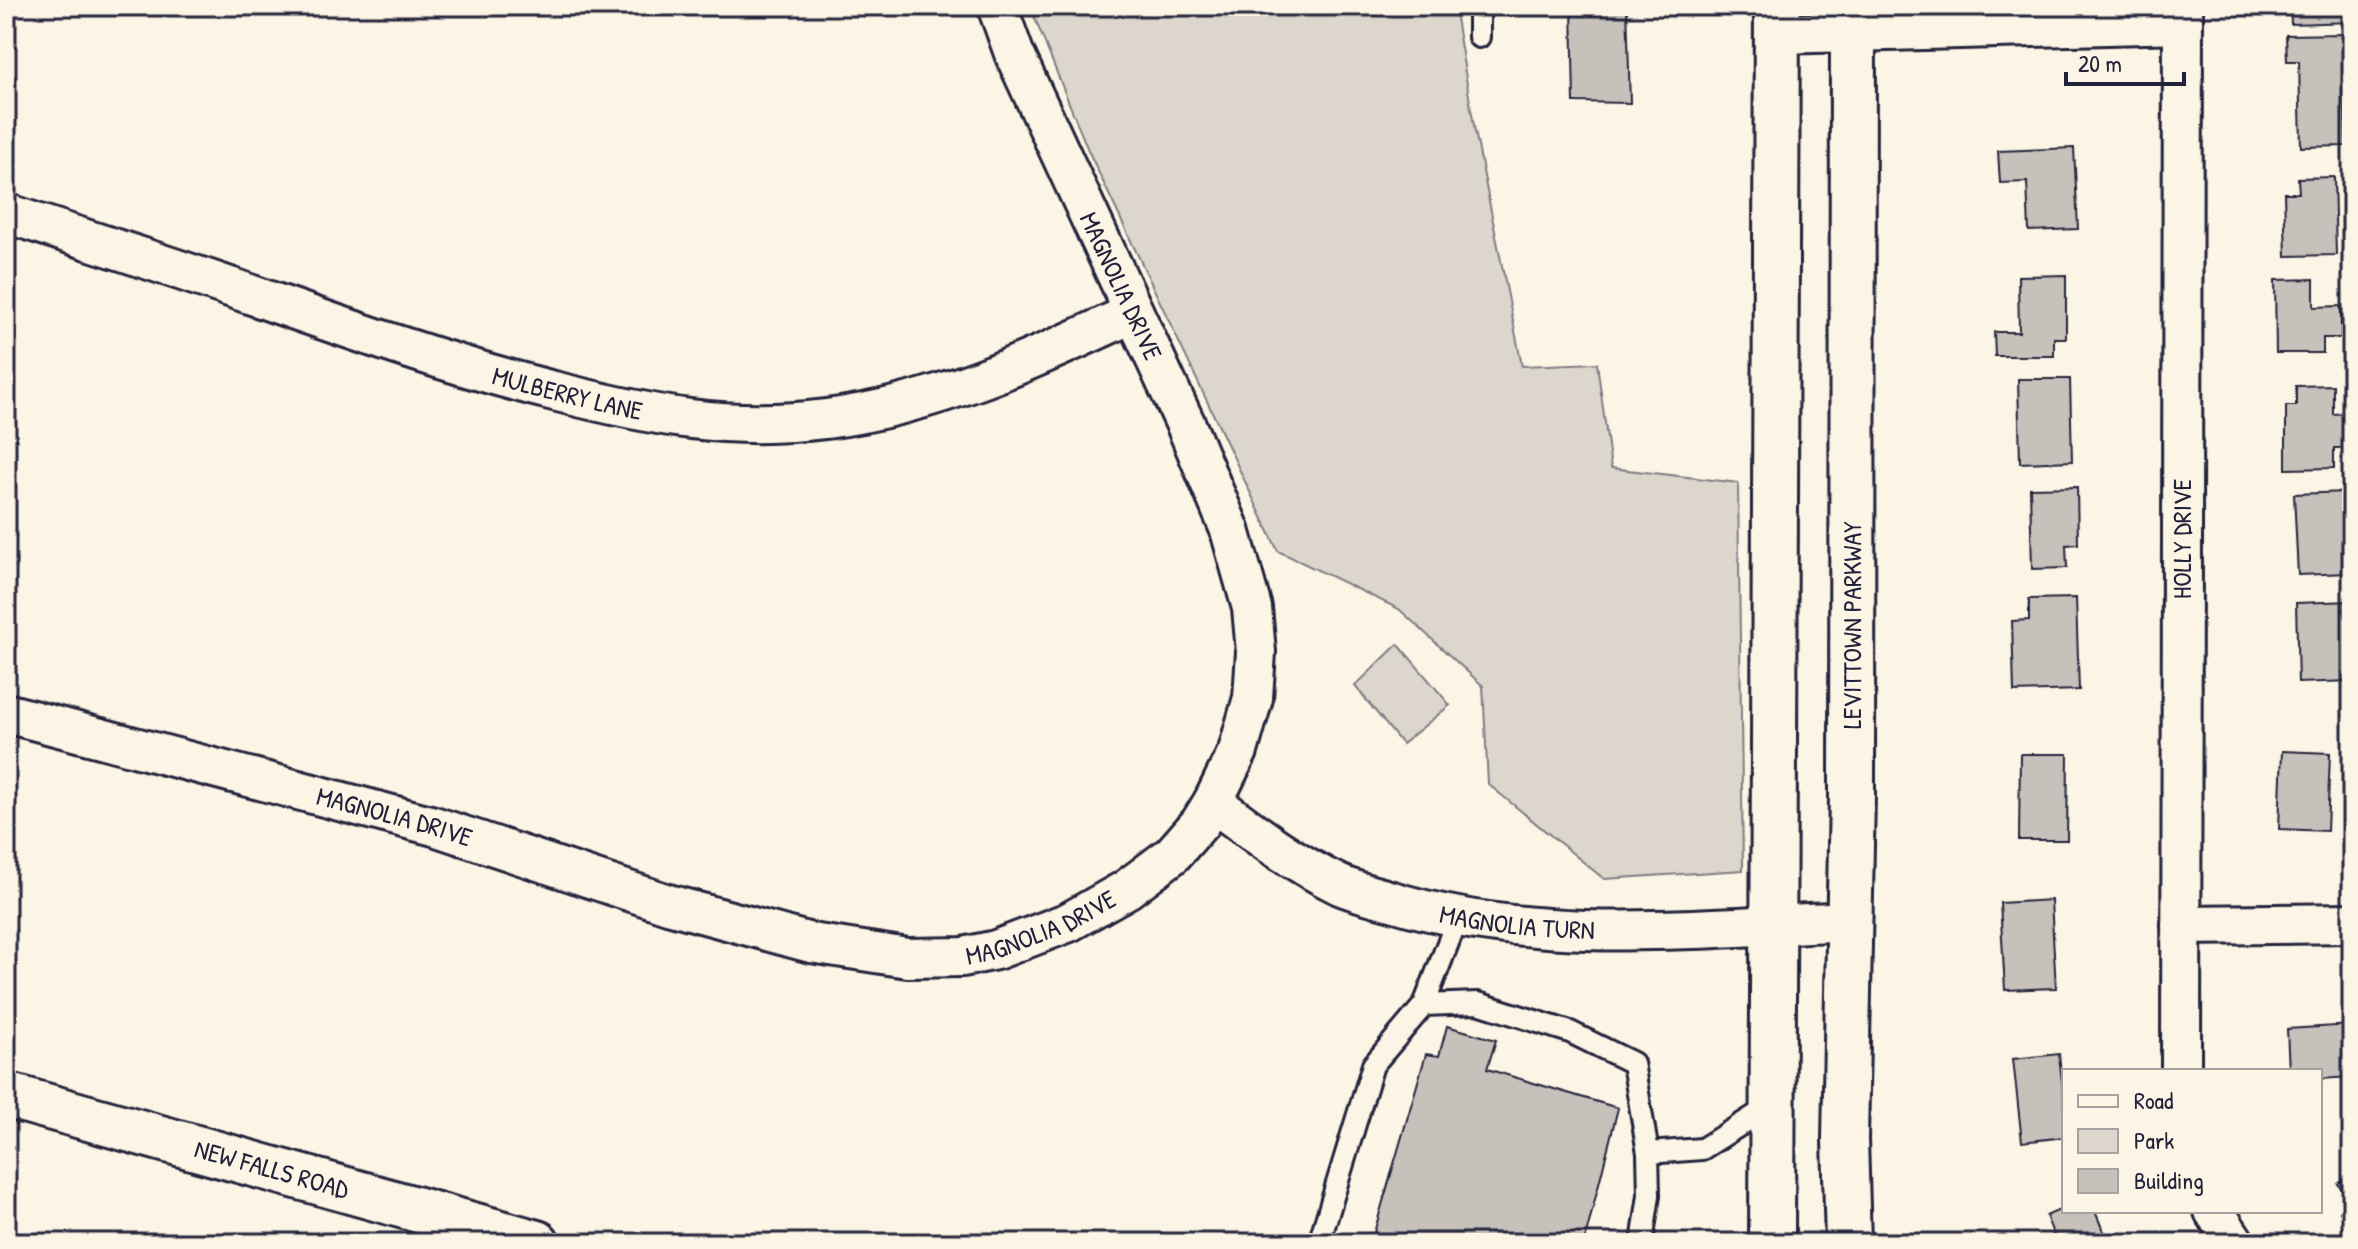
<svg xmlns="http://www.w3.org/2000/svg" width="2358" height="1249" font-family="'Patrick Hand',sans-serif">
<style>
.green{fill:#dcd6cc;stroke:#7f7c84;stroke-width:2}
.building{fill:#c6c1bb;stroke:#22223b;stroke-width:2}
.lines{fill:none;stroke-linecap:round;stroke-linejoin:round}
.service-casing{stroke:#22223b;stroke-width:26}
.minor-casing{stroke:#22223b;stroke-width:44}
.secondary-casing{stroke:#22223b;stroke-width:50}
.primary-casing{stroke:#22223b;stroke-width:50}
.service{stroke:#fcf5e5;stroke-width:20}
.minor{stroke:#fcf5e5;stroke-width:38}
.secondary{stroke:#fcf5e5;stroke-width:44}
.primary{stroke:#fcf5e5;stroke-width:44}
.labels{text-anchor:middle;stroke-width:8;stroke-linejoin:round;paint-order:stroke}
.street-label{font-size:26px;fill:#22223b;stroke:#fcf5e5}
</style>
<rect width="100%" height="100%" fill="#fcf5e5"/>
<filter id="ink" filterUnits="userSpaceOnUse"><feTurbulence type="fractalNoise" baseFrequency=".0125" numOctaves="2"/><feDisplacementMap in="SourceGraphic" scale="16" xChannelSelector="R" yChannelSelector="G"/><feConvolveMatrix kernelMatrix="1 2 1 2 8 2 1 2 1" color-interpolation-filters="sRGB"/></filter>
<g filter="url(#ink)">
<path class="green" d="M1030,6H1454L1474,126L1522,366L1597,363L1611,468L1738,483L1743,870L1604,879L1488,784L1483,686L1399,609L1278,551L1088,150Z
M1398,644L1450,705L1402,744L1355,686Z"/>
<path class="building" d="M1572,6H1627L1630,103L1574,102Z
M2290,6H2352V22L2291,24Z
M2343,34L2346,146L2301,147L2299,61H2287L2286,35Z
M2074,148L2078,229L2029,231L2027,182L2000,183L1998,151Z
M2334,177L2336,255L2286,256L2284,193H2299L2298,178Z
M2066,275V338H2054V356H1995L1994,332H2019L2018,276Z
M2314,279V307L2341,306V338H2323V353H2276L2275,280Z
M2018,379H2070L2072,461L2020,463Z
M2333,385V414L2350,413L2351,448H2334V468L2286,469V406H2296V386Z
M2077,487L2078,544L2066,545L2067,568L2032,569L2030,488Z
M2347,492L2350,573L2298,575L2294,494Z
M2076,598L2079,690L2014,692L2012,621L2029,620V599Z
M2352,601V627H2348L2350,681L2298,683L2296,603Z
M2282,751L2330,753L2327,831L2279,829Z
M2020,754H2068L2067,840H2019Z
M2051,900L2056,988L2005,990L2000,903Z
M2352,1025V1077L2320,1079V1071H2289L2287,1029Z
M1447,1026L1496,1040L1487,1069L1618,1108L1584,1243H1371L1426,1054L1439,1056Z
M2059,1054L2064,1101V1137L2022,1142L2013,1059Z
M2352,1174V1228L2340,1212L2352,1203L2338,1184Z
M2064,1208V1211H2095L2108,1243H2037L2054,1236L2046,1216Z"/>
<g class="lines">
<g class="service-casing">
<path id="service" d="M1479,6V37
M1424,1005L1478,1003L1570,1032L1633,1063L1648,1153L1649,1195L1642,1243
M1648,1153L1702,1149L1772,1105
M1319,1243L1373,1065L1424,1005L1458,917"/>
</g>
<g class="minor-casing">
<g id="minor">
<path d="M1778,34L2183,23"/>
<path id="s1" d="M6,213C90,241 175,267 258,297C357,332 456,367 558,392C653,416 727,431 826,419C936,405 1035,359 1133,313"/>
<path id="s2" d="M6,713L434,826L668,904L811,943L908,958L963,957L996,950L1069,922L1127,889L1172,855L1200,823L1213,802L1238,751L1253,698L1256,652L1252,608L1230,530L1186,425L1014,53L997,6"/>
<path id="s3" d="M1213,802C1254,833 1294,863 1340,885C1356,892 1375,896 1392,901C1539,946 1698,928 1849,921"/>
<path d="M2181,925L2352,923"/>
<path id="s4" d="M2181,1071L2183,6"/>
<path d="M2214,1211L2235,1243"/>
</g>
</g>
<g class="secondary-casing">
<g id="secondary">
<path id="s5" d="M6,1095L537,1243"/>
</g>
</g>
<g class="primary-casing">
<g id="primary">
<path d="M1772,1243L1777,6"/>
<path id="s6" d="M1848,1243L1845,1139L1852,796L1853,6"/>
</g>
</g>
<use href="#service" class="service"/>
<use href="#minor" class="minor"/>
<use href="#secondary" class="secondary"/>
<use href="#primary" class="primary"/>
</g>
</g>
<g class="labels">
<g class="street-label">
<text transform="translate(1121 286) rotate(65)" y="9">MAGNOLIA DRIVE</text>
<text dy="9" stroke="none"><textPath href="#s1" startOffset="590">MULBERRY LANE</textPath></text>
<text dy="9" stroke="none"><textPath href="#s4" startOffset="532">HOLLY DRIVE</textPath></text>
<text dy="9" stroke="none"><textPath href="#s6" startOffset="618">LEVITTOWN PARKWAY</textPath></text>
<text dy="9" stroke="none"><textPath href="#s2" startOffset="402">MAGNOLIA DRIVE</textPath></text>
<text dy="9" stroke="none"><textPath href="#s3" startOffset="334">MAGNOLIA TURN</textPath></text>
<text dy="9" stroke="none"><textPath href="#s2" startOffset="1074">MAGNOLIA DRIVE</textPath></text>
<text dy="9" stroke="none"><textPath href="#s5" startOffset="276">NEW FALLS ROAD</textPath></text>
</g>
</g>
<rect width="2358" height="1249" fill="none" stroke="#fcf5e5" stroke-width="32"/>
<rect x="16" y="16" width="2326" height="1217" fill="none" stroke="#22223b" stroke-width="3" filter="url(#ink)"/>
<rect x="2062" y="1069" width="260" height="144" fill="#fcf5e5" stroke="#a5a1a1" stroke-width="2"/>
<rect x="2078" y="1095" width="40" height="12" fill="#fcf5e5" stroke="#a5a1a1" stroke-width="2"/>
<text x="2134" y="1109" font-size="24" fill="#22223b">Road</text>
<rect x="2078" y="1129" width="40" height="24" fill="#dcd6cc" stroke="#a5a1a1" stroke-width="2"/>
<text x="2134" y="1149" font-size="24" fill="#22223b">Park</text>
<rect x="2078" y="1169" width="40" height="24" fill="#c6c1bb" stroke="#a5a1a1" stroke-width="2"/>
<text x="2134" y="1189" font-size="24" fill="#22223b">Building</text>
<path d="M2066 72v12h118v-12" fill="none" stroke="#22223b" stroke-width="4"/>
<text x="2078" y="72" font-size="24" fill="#22223b" stroke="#fcf5e5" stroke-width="6" paint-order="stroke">20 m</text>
</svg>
